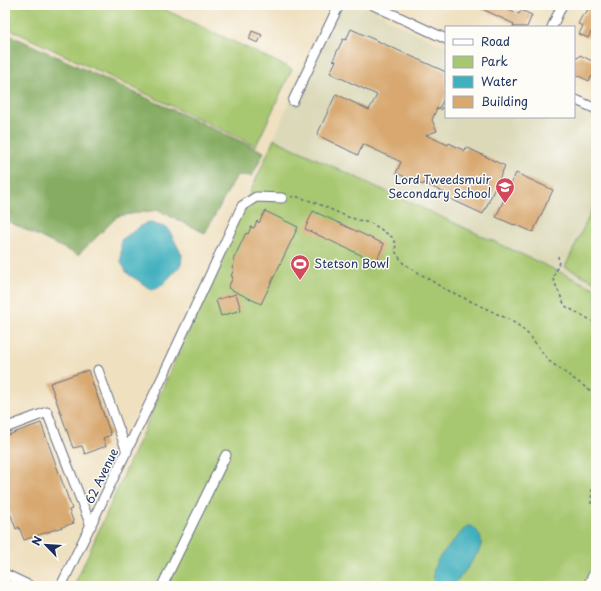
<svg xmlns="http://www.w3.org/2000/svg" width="601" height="591" font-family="'Playpen Sans',sans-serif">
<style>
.built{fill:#dcd9b9}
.green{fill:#a7c770;stroke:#617b67}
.forest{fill:#85ac62;stroke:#506e60}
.water{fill:#41b0be;stroke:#2e708e}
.building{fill:#d8a86f}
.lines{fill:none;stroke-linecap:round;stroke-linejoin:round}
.minor-casing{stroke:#656d80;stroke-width:11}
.path{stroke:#656d80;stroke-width:1.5;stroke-dasharray:3 3;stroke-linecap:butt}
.minor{stroke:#fff;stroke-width:9}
.labels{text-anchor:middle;stroke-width:3;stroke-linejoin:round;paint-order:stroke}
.poi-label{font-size:12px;fill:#1b2f5e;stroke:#fdfcf7;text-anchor:end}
.street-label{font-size:12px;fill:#1b2f5e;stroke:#fdfcf7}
</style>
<rect width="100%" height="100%" fill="#fdfcf7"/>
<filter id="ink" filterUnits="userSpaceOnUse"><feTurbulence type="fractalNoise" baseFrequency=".025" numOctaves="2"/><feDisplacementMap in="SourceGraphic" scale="8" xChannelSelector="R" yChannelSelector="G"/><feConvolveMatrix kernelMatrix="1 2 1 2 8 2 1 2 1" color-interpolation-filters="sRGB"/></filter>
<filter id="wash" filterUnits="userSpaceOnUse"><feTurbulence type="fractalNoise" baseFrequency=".012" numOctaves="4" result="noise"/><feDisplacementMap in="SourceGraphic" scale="16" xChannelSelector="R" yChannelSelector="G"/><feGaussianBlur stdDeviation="0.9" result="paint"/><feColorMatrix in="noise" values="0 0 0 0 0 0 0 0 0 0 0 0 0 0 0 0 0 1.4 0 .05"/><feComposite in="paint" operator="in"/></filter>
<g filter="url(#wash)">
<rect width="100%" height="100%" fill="#efe0c0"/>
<path class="built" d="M334,5H363L384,15L388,20L446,47V117H574V107L596,117V289L274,139L302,71Z"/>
<path class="green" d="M5,5H155L292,69L256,146L5,27Z
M274,139L596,289V586H74Z
M596,201V282L565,267Z"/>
<path class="forest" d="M10,35L264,152L252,176L237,175L205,233L157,210L118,216L78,255L5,220V46Z"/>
<path class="water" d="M147,222L168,228L182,255L181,265L160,287L152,290L127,273L121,262V240Z
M467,526C469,526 470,526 471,526C475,527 481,536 481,540C482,544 480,548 479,551C473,559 460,581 452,584C447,586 442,585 436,583C430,574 435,563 441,555Z"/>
<g id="blocks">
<path class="building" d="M474,5H500L519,14L521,10L532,15L527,27H513L514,24Z
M590,5H596V34L591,32L588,38L579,34L583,26L578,24L583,14L585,15Z
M351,29L446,72V94L439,109L437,108L432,120L437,131L426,135L448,145L449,143L465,151L466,147L505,166L483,214L444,196L445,193L424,183L423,185L396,173L401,162L363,144L358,155L317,135L336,94L369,110L377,95L330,73L336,61L333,60L343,39L346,40Z
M252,31L262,35L258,43L249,39Z
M580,55L596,63V78L592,76L589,81L574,74V59L579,57Z
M516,173L553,190L533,232L514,224V225L496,217Z
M265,211L298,227L261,304L228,288L233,277L231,276L234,269L232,268L235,261L233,260L246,233L248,234L251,227L254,228L257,221L259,223Z
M313,211L384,244L376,262L305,229Z
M236,294L241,310L221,316L216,300Z
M88,370L111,435L103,438L106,446L85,454L82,446L73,448L50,383Z
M41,423L72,509L69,510L74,523L24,540L19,527L16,529L5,499V436Z"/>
</g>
</g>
<g filter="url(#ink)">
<use href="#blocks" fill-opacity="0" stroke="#656d80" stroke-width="1"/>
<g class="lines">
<g class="minor-casing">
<path id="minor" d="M373,5L446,39
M552,27L562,5
M574,99L596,109
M293,101L339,5
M98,370L127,452
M5,428L47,412L91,526
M5,574L30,586
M61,586L163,376L242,206L256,197L282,198
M162,586L226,455
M588,586L596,569"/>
</g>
<path class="path" d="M441,110L446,99
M291,197L295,196L314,202L348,217L373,224L392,237L396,244L395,251L403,263L443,288L510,320L519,326L530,336L549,361L596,395
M558,256L559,262L553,279L565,306L596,323
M591,504L592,490L596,472"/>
<use href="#minor" class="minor"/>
</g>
</g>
<defs>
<g id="school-pin" transform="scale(1)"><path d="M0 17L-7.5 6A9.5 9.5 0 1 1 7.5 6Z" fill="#d1495b" stroke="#fdfcf7"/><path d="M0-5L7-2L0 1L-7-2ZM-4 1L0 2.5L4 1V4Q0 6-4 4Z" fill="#fff"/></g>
<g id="stadium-pin" transform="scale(1)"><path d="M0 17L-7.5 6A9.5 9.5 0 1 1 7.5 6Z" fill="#d1495b" stroke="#fdfcf7"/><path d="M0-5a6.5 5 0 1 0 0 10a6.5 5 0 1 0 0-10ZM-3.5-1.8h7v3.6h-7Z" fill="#fff"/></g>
</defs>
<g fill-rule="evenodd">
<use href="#school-pin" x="505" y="187"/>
<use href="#stadium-pin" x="300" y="264"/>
</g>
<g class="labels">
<g class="poi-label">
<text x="491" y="184">Lord Tweedsmuir<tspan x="491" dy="14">Secondary School</tspan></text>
<text x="314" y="268" text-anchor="start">Stetson Bowl</text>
</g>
<g class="street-label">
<text transform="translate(102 476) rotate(-64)" y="4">62 Avenue</text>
</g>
</g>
<rect width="601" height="591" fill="none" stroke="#fdfcf7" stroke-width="20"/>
<rect x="445" y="26" width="130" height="92" fill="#fdfcf7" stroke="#a3aaba"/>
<rect x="453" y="39" width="20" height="6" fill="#ffffff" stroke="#a3aaba"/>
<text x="481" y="46" font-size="12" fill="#1b2f5e">Road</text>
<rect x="453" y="56" width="20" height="12" fill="#a7c770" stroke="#a3aaba"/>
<text x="481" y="66" font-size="12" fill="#1b2f5e">Park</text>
<rect x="453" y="76" width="20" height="12" fill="#41b0be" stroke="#a3aaba"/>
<text x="481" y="86" font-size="12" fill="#1b2f5e">Water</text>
<rect x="453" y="96" width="20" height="12" fill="#d8a86f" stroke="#a3aaba"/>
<text x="481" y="106" font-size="12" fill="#1b2f5e">Building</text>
<g transform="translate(46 545) rotate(295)" stroke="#fdfcf7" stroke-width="3" paint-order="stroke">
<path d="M0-3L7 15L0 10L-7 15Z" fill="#1b2f5e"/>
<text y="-6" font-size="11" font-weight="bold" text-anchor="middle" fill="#1b2f5e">N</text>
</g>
</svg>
